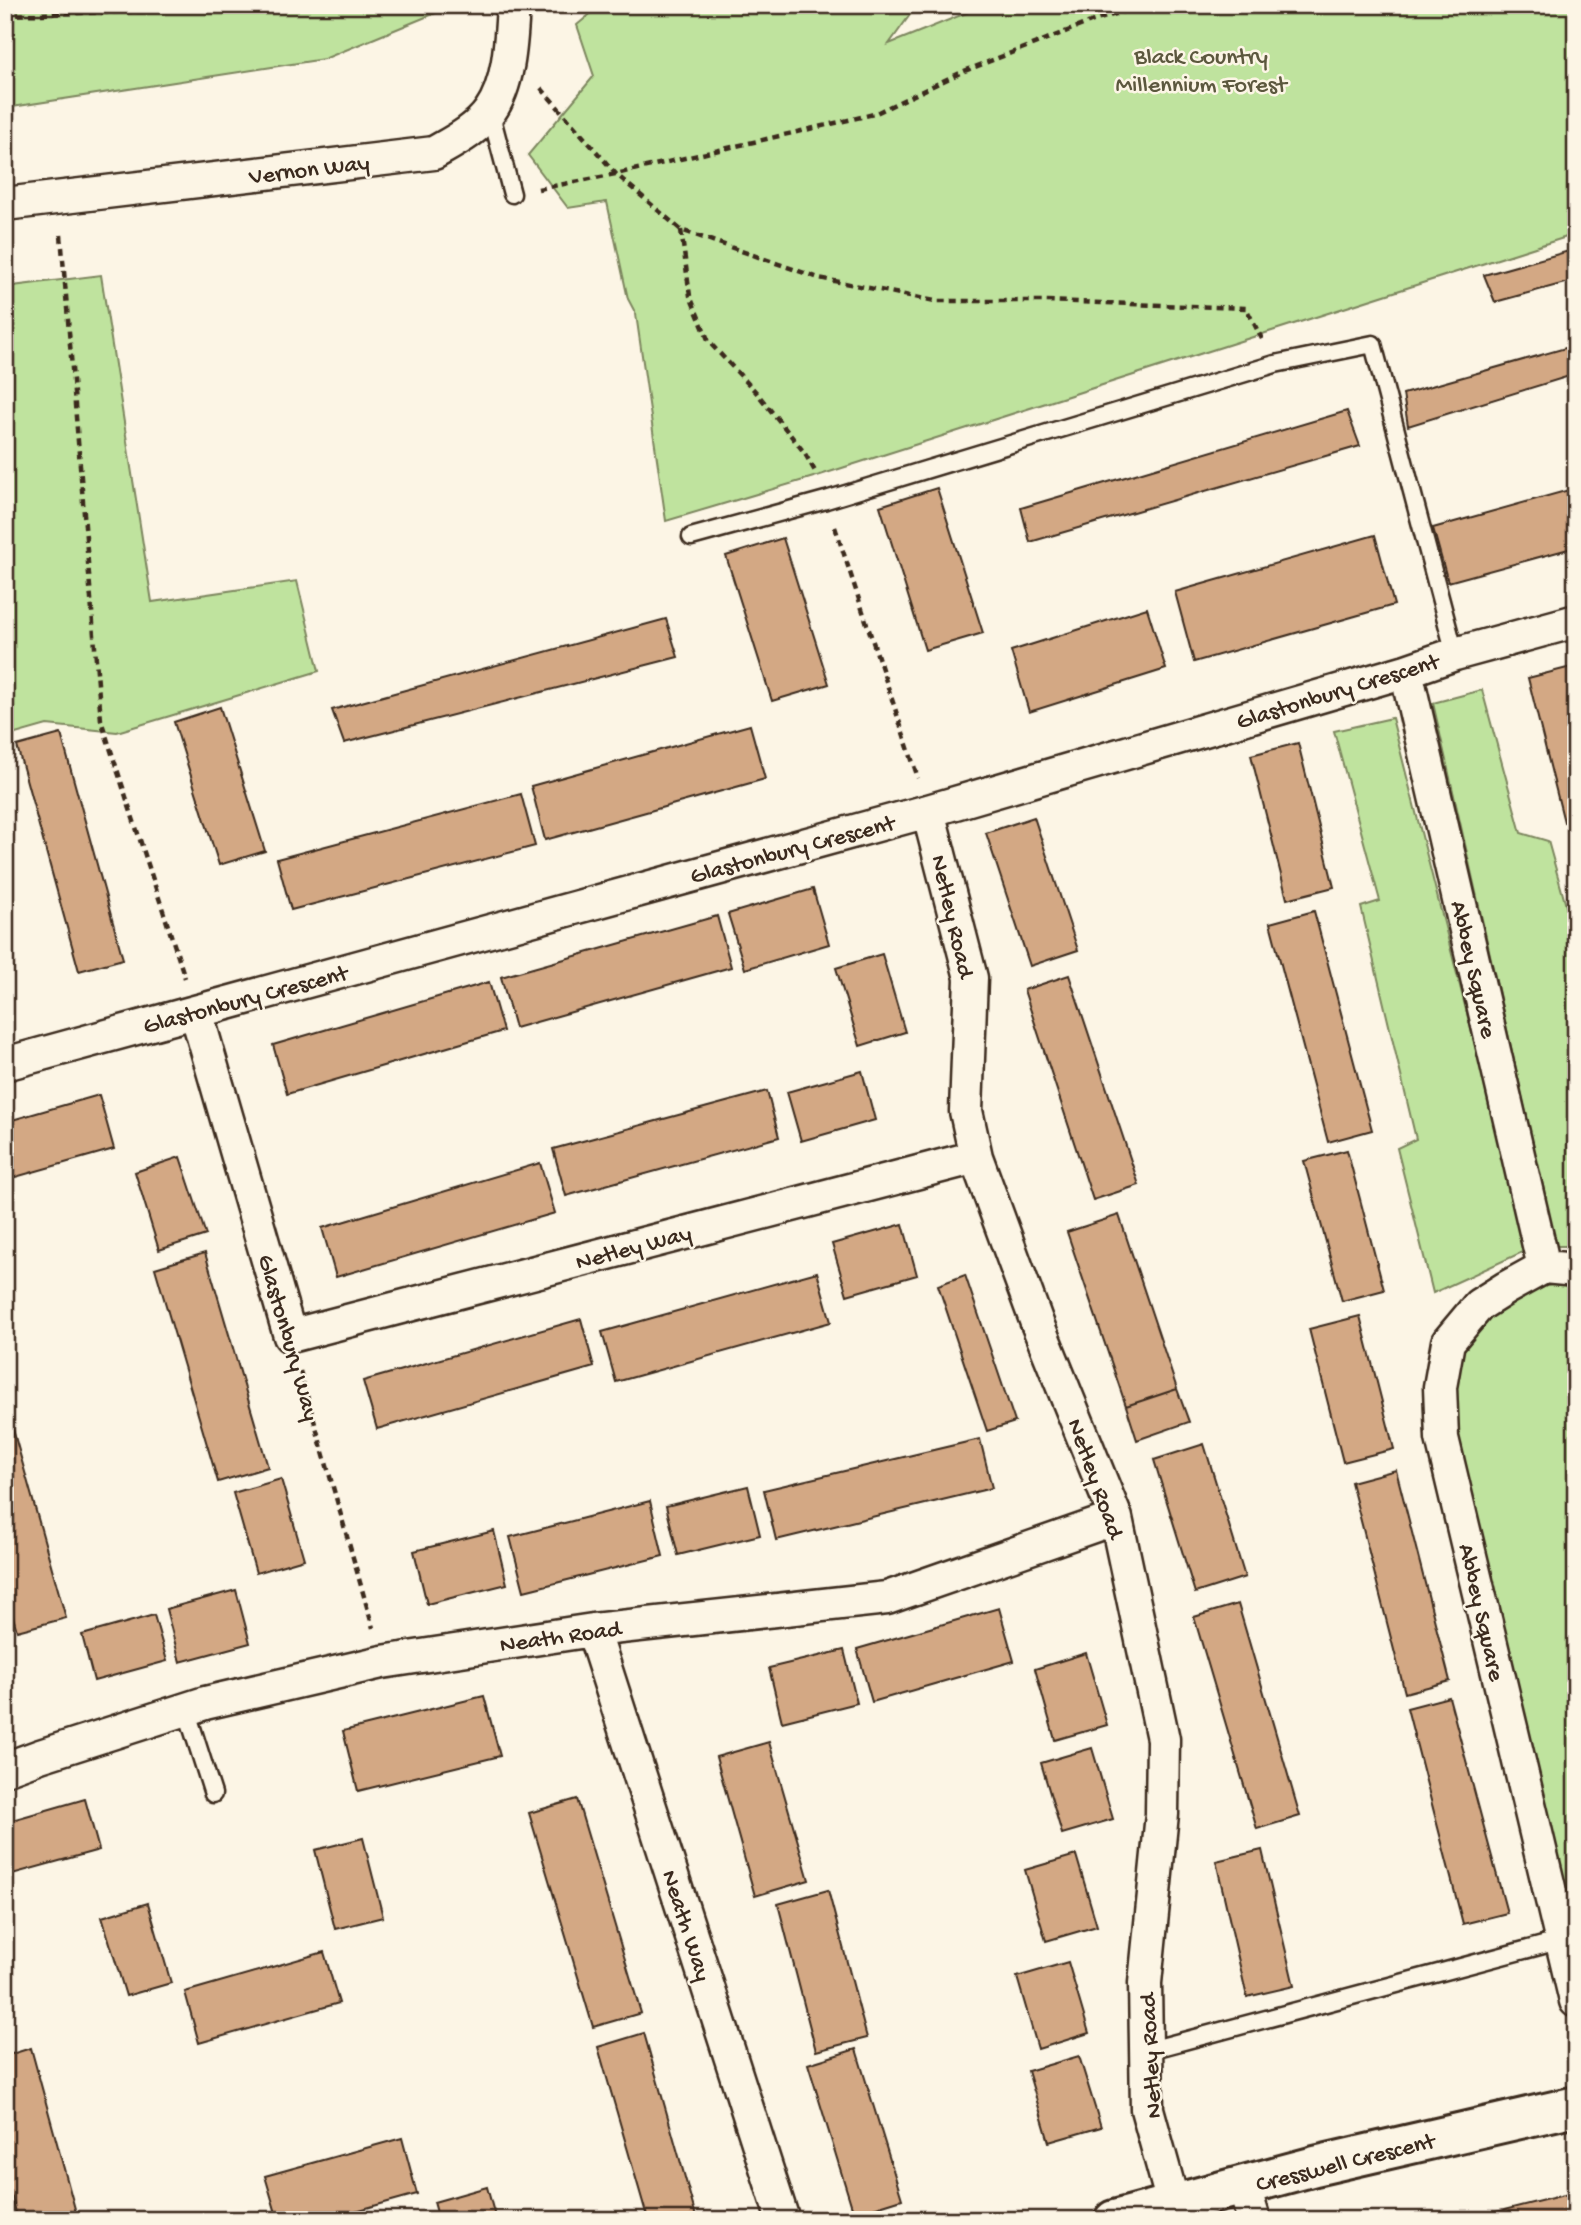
<svg xmlns="http://www.w3.org/2000/svg" width="1581" height="2225" font-family="'Gochi Hand',sans-serif">
<style>
.green{fill:#bfe39e;stroke:#7d865e;stroke-width:2}
.building{fill:#d3a884;stroke:#3b2a1e;stroke-width:2}
.lines{fill:none;stroke-linecap:round;stroke-linejoin:round}
.service-casing{stroke:#3b2a1e;stroke-width:21}
.minor-casing{stroke:#3b2a1e;stroke-width:37}
.tertiary-casing{stroke:#3b2a1e;stroke-width:44}
.path{stroke:#3b2a1e;stroke-width:4.5;stroke-dasharray:7 5;stroke-linecap:butt}
.service{stroke:#fcf5e5;stroke-width:16}
.minor{stroke:#fcf5e5;stroke-width:32}
.tertiary{stroke:#fcf5e5;stroke-width:38}
.labels{text-anchor:middle;stroke-width:5;stroke-linejoin:round;paint-order:stroke}
.park-label{font-size:24px;fill:#5c583e;stroke:#fcf5e5}
.street-label{font-size:24px;fill:#3b2a1e;stroke:#fcf5e5}
</style>
<rect width="100%" height="100%" fill="#fcf5e5"/>
<filter id="ink" filterUnits="userSpaceOnUse"><feTurbulence type="fractalNoise" baseFrequency=".0143" numOctaves="2"/><feDisplacementMap in="SourceGraphic" scale="14" xChannelSelector="R" yChannelSelector="G"/><feConvolveMatrix kernelMatrix="1 2 1 2 8 2 1 2 1" color-interpolation-filters="sRGB"/></filter>
<g filter="url(#ink)">
<path class="green" d="M5,5H455L324,59L5,108Z
M601,5H917L889,44L986,5H1576V234L817,476L666,521L636,314L628,299L607,202L568,208L528,155L594,76L577,25Z
M101,275L152,602L297,581L319,671L117,732L47,725L5,737V287Z
M1482,690L1521,833L1548,841L1576,942V1246H1556L1433,703Z
M1392,718L1527,1250L1433,1293L1397,1148L1416,1139L1361,907L1380,901L1334,731Z
M1576,1282V1943L1452,1436L1458,1349L1493,1311L1546,1286Z"/>
<path class="building" d="M1576,249V280L1495,302L1484,275Z
M1576,345V374L1408,426L1403,394Z
M1347,411L1360,446L1030,542L1021,508Z
M937,488L983,633L925,650L880,506Z
M1576,488V547L1448,582L1433,528Z
M1375,535L1394,605L1194,662L1175,592Z
M783,538L829,684L772,701L726,556Z
M1147,608L1166,669L1029,712L1011,651Z
M666,619L678,657L344,743L332,710Z
M1575,666L1576,819L1564,822L1528,678Z
M220,707L265,851L219,865L174,722Z
M750,725L765,779L545,840L531,786Z
M61,734L123,959L79,971L17,746Z
M1298,743L1334,887L1287,899L1251,755Z
M521,794L535,846L291,910L277,859Z
M1034,817L1078,950L1030,966L986,833Z
M813,889L829,944L745,969L728,914Z
M1314,911L1372,1130L1328,1142L1270,923Z
M717,916L731,967L515,1028L501,977Z
M882,954L905,1032L860,1046L836,968Z
M1069,975L1139,1185L1093,1200L1024,990Z
M489,982L503,1031L287,1094L273,1045Z
M862,1071L875,1120L801,1141L787,1092Z
M767,1091L779,1137L566,1196L553,1149Z
M99,1095L114,1149L5,1180V1122Z
M1347,1150L1384,1290L1342,1301L1304,1161Z
M180,1157L206,1235L159,1250L135,1172Z
M540,1163L555,1213L336,1277L322,1228Z
M1119,1215L1177,1389L1126,1406L1067,1232Z
M903,1224L917,1275L847,1295L832,1244Z
M205,1253L268,1467L218,1482L155,1268Z
M817,1272L831,1322L616,1382L602,1332Z
M965,1275L1015,1422L987,1431L938,1285Z
M1360,1316L1394,1449L1343,1462L1309,1329Z
M581,1319L594,1367L377,1429L363,1381Z
M1177,1389L1189,1422L1137,1440L1126,1406Z
M5,1401L66,1618L17,1631L5,1589Z
M980,1439L992,1488L776,1540L764,1490Z
M1204,1444L1245,1577L1195,1593L1154,1460Z
M1396,1470L1450,1681L1405,1693L1351,1482Z
M281,1479L304,1559L256,1573L233,1493Z
M748,1486L760,1535L678,1555L666,1506Z
M650,1501L663,1556L524,1591L510,1537Z
M494,1531L507,1584L427,1604L414,1551Z
M236,1590L250,1643L180,1662L166,1609Z
M1238,1604L1300,1816L1257,1829L1194,1617Z
M999,1608L1014,1661L872,1702L857,1649Z
M154,1615L167,1661L94,1681L82,1635Z
M844,1650L857,1703L782,1722L769,1668Z
M1086,1653L1107,1725L1055,1740L1035,1669Z
M484,1696L500,1756L358,1791L343,1731Z
M1449,1697L1507,1913L1463,1924L1407,1708Z
M769,1742L809,1880L755,1896L716,1757Z
M1092,1748L1113,1819L1062,1834L1041,1763Z
M85,1799L99,1850L5,1876V1822Z
M577,1799L641,2013L593,2027L529,1813Z
M363,1838L383,1917L335,1929L315,1850Z
M1262,1850L1294,1986L1247,1997L1216,1861Z
M1076,1855L1097,1926L1046,1941L1025,1870Z
M828,1890L867,2038L816,2051L778,1904Z
M148,1903L171,1983L126,1996L102,1917Z
M324,1952L339,2003L199,2043L185,1992Z
M1068,1962L1089,2033L1038,2049L1017,1977Z
M644,2033L697,2220H648L598,2047Z
M31,2048L78,2220H18L5,2172V2056Z
M856,2049L902,2199L854,2214L808,2064Z
M1079,2056L1101,2127L1049,2142L1028,2071Z
M402,2138L417,2194L323,2220H278L265,2176Z
M487,2187L496,2220H439L434,2202Z
M1576,2192V2220H1464Z"/>
<g class="lines">
<g class="service-casing">
<path id="service" d="M490,111L512,194
M691,537L826,500L1275,364L1373,344L1455,654
M186,1709L213,1794
M1146,2051L1562,1940"/>
</g>
<g class="minor-casing">
<path id="minor" d="M5,204L434,153C453,142 477,130 490,111C510,83 511,38 513,5
M1406,671L1544,1267
M928,811L971,978L966,1111L976,1157L1037,1323L1116,1518L1163,1739L1162,1814L1145,1983L1147,2109L1173,2203
M196,1012L290,1336L976,1157
M5,1064L928,811L1406,671L1455,654L1576,621
M1576,1270L1544,1267L1506,1288L1479,1305L1448,1342L1440,1387L1442,1438L1576,2001
M593,1630L783,2220
M5,1769L40,1756L205,1703L382,1662L593,1630L887,1598L1116,1518
M1244,2187L1254,2220"/>
</g>
<g class="tertiary-casing">
<path id="tertiary" d="M1114,2220L1315,2166L1576,2106"/>
</g>
<path class="path" d="M5,15L151,11L236,5
M541,88L616,174L681,230L819,278L935,301H1046L1246,308L1262,339
M538,189L616,174L874,114L962,72L1093,21L1145,5
M681,230L690,296L709,342L756,392L804,452L816,473
M61,235L101,720L185,978
M835,527L918,778
M300,1371L373,1628"/>
<use href="#service" class="service"/>
<use href="#minor" class="minor"/>
<use href="#tertiary" class="tertiary"/>
</g>
</g>
<g class="labels">
<g class="park-label">
<text x="1201" y="63">Black Country<tspan x="1201" dy="28">Millennium Forest</tspan></text>
</g>
<g class="street-label">
<text transform="translate(309 168) rotate(-7)" y="8">Vernon Way</text>
<text transform="translate(1337 690) rotate(-17)" y="8">Glastonbury Crescent</text>
<text transform="translate(792 848) rotate(-15)" y="8">Glastonbury Crescent</text>
<text transform="translate(954 916) rotate(77)" y="8">Netley Road</text>
<text transform="translate(1475 969) rotate(77)" y="8">Abbey Square</text>
<text transform="translate(245 998) rotate(-15)" y="8">Glastonbury Crescent</text>
<text transform="translate(633 1246) rotate(-15)" y="8">Netley Way</text>
<text transform="translate(290 1337) rotate(74)" y="8">Glastonbury Way</text>
<text transform="translate(1097 1478) rotate(70)" y="8">Netley Road</text>
<text transform="translate(1483 1612) rotate(77)" y="8">Abbey Square</text>
<text transform="translate(560 1635) rotate(-8)" y="8">Neath Road</text>
<text transform="translate(688 1925) rotate(72)" y="8">Neath Way</text>
<text transform="translate(1149 2056) rotate(-93)" y="8">Netley Road</text>
<text transform="translate(1345 2161) rotate(-14)" y="8">Cresswell Crescent</text>
</g>
</g>
<rect width="1581" height="2225" fill="none" stroke="#fcf5e5" stroke-width="28"/>
<rect x="14" y="14" width="1553" height="2197" fill="none" stroke="#3b2a1e" stroke-width="2.5" filter="url(#ink)"/>
</svg>
